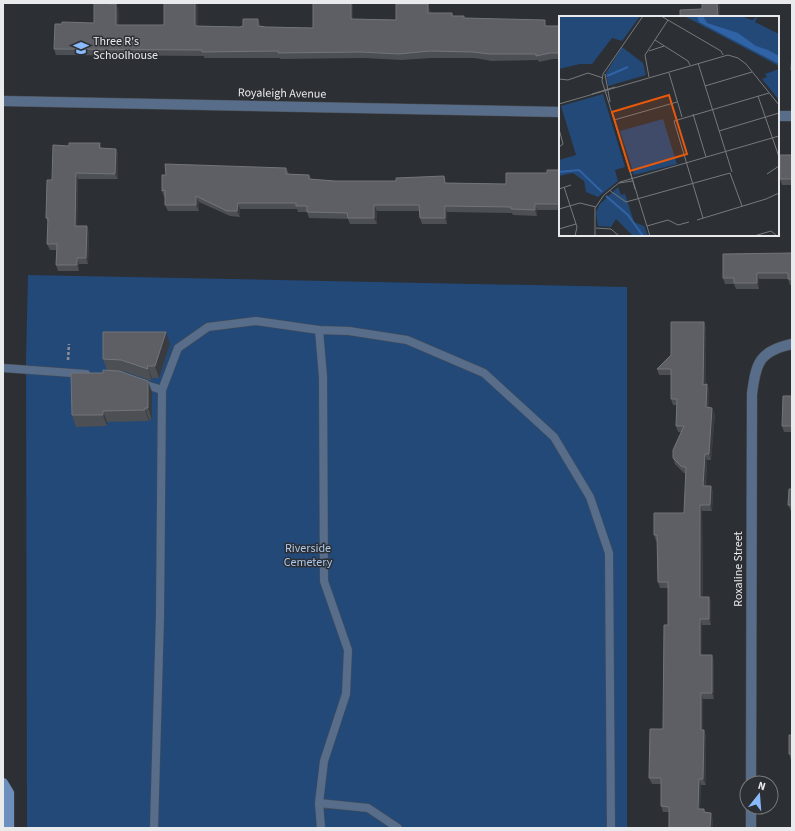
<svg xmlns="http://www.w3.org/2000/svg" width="795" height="831" font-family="'Source Sans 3',sans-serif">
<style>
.green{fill:#234979}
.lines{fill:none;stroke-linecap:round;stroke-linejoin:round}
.service-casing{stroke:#4a4d51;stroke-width:9}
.minor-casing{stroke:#4a4d51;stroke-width:11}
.secondary-casing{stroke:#4a4d51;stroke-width:11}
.path{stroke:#8c8e91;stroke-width:2.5;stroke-dasharray:3 2;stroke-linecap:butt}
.service{stroke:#576d8a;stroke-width:8}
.minor{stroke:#576d8a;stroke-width:10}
.secondary{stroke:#6c8fbe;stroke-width:10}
.wall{fill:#4c4f53}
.shaded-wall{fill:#383b40}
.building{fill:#5d5f64;stroke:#727579}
.labels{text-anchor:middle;stroke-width:3;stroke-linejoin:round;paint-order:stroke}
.poi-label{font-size:12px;fill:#e8eaec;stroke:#2c2f33;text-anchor:start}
.street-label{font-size:12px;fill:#e8eaec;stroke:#2c2f33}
.park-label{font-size:12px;fill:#adc8ed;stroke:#2c2f33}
.inset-river{fill:none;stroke:#3063a5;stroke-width:2}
.inset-road{fill:none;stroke:#777a7d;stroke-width:1}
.view{fill:#e8590c;fill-opacity:0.15;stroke:#e8590c;stroke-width:2}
.inset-edge{fill:none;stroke:#e8eaec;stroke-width:2}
</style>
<rect width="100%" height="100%" fill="#2c2f33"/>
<path class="green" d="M28,275L627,287V828H27L26,360Z"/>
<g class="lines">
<g class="service-casing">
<path id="service" d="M319,330L349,331L407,340L484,373L554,437L590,497L609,553L611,828
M3,368L86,374
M140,383L162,390L160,616L154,828
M162,390L178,348L208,327L256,321L319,330L323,377L324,581L348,650L346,694L324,761L319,803L321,828
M319,803L368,808L398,828"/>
</g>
<g class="minor-casing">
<path id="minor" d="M3,101L560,112
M778,116H792
M751,783L752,394C756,363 759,351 792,344
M751,828V807"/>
</g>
<g class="secondary-casing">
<path id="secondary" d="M3,783L9,793V828"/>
</g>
<path class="path" d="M68,360L69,344"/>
<use href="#service" class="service"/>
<use href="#minor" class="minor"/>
<use href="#secondary" class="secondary"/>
</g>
<path class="wall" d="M353,3V19L396,20L430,11L431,13H452L453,16L465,18L547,26H560V59H553L539,62L538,60L492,61L474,58H432L401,60L364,58L280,59V58H204V56L56,55L54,49L62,24L94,23L119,10L118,25H164L198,6V26L240,27L261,25V26L266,27L313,28Z
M100,143L101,148L116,149L118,155V179H78L77,226L89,232L88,264H79V271H58L56,265L57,250H50L47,244L48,223L46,218L69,146Z
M792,155V185H782L780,179Z
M286,168L289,174L309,175L311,179L335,181L506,184L560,170V210H537V216L513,215L512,213L447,212V224H422L420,218V211H377V224H350L348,219L309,218L307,212H298L297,209H240V217L230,216L199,202V211H168L165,205V197H164L162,191Z
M792,253V285H790L788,279H759V289H736L734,284H725L723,278Z
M704,322L706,328V384L709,390V407L715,414L711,460H707L706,486H711L713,492L712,511H702L703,597H709L711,603V625H702V655H712L714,661V699H703V730H704L706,736V785H701L700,809H704L705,812L713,819L669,812H663L661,806V784H652L649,778L663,729L668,625V588H660L658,582L657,541H656L654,535L684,513L686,473H684L675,464L673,458L681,432H678L676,426L677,405H673L671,399V375H659L657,369Z
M170,344L159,378H152V381L126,372L119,371L152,392V420L149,419V421L107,422V426L76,427L72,415L103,373L107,370L103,359Z
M792,396V432H784L782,426Z
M792,489V511H791L788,505Z
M792,735V760H791L789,754Z"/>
<path class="shaded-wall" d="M195,3H196L198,6V32L195,26Z
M351,3H353V25L351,19Z
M717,3H720V17H718Z
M116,4L119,10L118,31L116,25Z
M428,4L430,11L431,19L428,13Z
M258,19L261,25V32L258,26Z
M116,149L118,155V179L115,174Z
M76,173L78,179L77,232L75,226Z
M196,196L199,202V211L196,205Z
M238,203L240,209V217L237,211Z
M535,204L537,210V216L535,210Z
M374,205L377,211V224L374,218Z
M445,206L447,212V224L445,218Z
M87,226L89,232L88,264L86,258Z
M77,258L79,264V271L77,265Z
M757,273L759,279V289L757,283Z
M704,322L706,328V391L703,385Z
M166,332L170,344L159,378L155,366Z
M147,366L152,378V381Z
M148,381L152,392V420L148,408Z
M707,384L709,390V413L706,407Z
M145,408L149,419V421L145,410Z
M712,408L715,414L711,460L709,454Z
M103,411L107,422V426L103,415Z
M705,454L707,460L705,492L703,486Z
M711,486L713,492L712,511L710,505Z
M700,505L702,511L703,603L700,597Z
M709,597L711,603V625L709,619Z
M700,619L702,625V661L700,655Z
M712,655L714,661V699L712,693Z
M701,693L703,699V736L701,730Z
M704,730L706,736V785L703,779Z
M699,779L701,785L700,815L698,809Z
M711,813L713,819V828H710Z"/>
<path class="building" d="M94,3L116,4V25H164V3H195V26L240,27L243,26V19H258V26L266,27L313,28V3H351V19L396,20V4H428V13H452V16H464V18L545,20V26H560V53H550L536,56V54H490L472,52L430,51L399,54L361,52L278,53V51L202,52V50L54,49L55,24H62V22L94,23Z
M702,3H717L718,17H680V10L702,9Z
M792,52V70H791Z
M69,143H100L99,148L116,149L115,174L76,173L75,226H87L86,258H77V265H56L57,244H47L48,218H46L47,180H52L53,145L69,146Z
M780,155H792V179H780Z
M165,164L286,168V174L309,175V179L335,181H396V178L444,176L445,183L506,184V173H547V170H560V204H535V210L511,209V207L445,206V218H420L419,205H374V218H348L347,213L307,212V206H296V203H238L237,211H227L196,196V205H165V190L162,191V175H166Z
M792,253V279H788V273H757V283H734V278H723V254Z
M671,322H704L703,385L707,384L706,407L712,408L709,454H705L703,486H711L710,505H700V597H709V619H700V655H712V693H701V730H704L703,779H699L698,809H704V812L711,813L710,828H669V807L661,806V778H649L650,729H663L664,625H668V582H658L657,535H654V513H684L686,467H682L673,458V450L684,426H676L677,399H671V369H657L671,355Z
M103,332H166L155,366H147L148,369L121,360L103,359Z
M103,370L119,371L148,381V408H145V410L103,411V415H72L71,373H103Z
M783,396H792V426H782Z
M789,489H792V505H788Z
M789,735H792V754H789Z"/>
<defs>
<g id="school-bare" transform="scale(1.2)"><path d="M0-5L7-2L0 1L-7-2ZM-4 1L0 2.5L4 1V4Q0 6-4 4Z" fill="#89bafc" stroke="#2c2f33" stroke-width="2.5" paint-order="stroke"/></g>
</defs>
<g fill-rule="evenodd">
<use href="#school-bare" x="81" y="48"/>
</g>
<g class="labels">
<g class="poi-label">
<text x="93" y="45">Three R's<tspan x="93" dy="14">Schoolhouse</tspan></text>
</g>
<g class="street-label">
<text transform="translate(282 93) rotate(1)" y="4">Royaleigh Avenue</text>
<text transform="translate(738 569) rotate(-90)" y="4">Roxaline Street</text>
</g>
<g class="park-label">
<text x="308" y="552">Riverside<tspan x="308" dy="14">Cemetery</tspan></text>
</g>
</g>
<g transform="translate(559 16)">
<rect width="220" height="220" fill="#2c2f33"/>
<path d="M0,0H81L63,25L53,22L33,48H21L0,53ZM125,0H182L193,4L199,0L196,6L220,18V50ZM63,31L84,47L87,59L49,70L47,57ZM220,53V84L203,63L208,61L206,58ZM44,78L66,151L56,154L59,165L39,181L27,176L25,165L14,157L0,160V144L17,139L2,90ZM104,103L118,148L75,159L61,115ZM59,171L62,179L66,178L75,206L85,210L89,220H74L57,203L52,211L39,210L37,197L40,189Z" fill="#234979"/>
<path d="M138,0H144L148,7L179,17L197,30L209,34L220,40V48L140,6Z" fill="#3063a5"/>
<path class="inset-river" d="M48,60L69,51M0,156L20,154L43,176M47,180L69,199L84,220"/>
<path class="inset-road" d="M84,0L44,58L43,65L91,220M102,0L162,35L164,39M96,24L129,45L131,49M90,35L105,30M139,47L173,156M110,57L123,101M46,58L51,86M90,61L86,39L109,4M0,63L9,64L29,57L44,62M146,70L193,56M33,78L56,71M199,80L220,141M0,88L169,39L179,42L187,48L220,89M134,98L147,141M55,104L118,86M0,113L4,128L0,131M160,115L220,97M70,151L76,173M208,158L220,150M60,167L73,165M5,171L18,211L16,220M0,173L12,169M50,174L67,186L171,157L183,190M0,193L21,187L37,191M144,202L115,105L210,77M138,204L207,183L220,177M88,210L109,204L119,209L130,206M37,212L52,213L60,220M0,213L17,208M36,220V192L45,179L61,166L220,120M195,220L212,215L218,220"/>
<path class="view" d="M110,79L128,138L71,155L53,96Z"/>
<rect width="220" height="220" class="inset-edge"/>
</g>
<rect width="795" height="831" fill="none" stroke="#e8eaec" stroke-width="8"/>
<g transform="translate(759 795) rotate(17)"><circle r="19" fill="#2c2f33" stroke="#777a7d"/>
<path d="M0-3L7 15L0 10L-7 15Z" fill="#89bafc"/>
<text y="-6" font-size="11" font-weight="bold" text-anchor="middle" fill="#e8eaec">N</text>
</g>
</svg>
